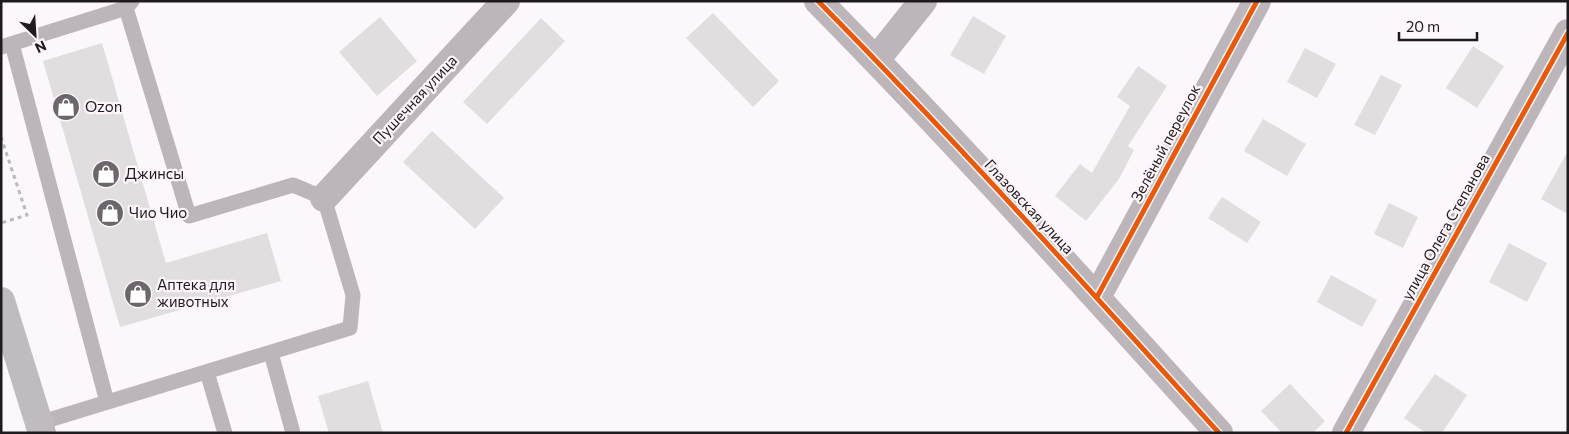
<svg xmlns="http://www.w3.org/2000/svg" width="1569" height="434" font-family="Commissioner,sans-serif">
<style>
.building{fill:#e1dee0}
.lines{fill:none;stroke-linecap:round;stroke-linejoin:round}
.path{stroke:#bcb8bb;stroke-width:3;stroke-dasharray:4 4;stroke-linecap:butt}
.lane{stroke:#bcb6ba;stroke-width:15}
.street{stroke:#bcb6ba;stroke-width:28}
.primary{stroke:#c0bbbe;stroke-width:28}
.cycleway-casing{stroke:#fef5fb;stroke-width:8}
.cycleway{stroke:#e8590c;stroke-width:5}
.labels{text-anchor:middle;stroke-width:4.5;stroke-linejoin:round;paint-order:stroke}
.street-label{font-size:15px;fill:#1e1a1d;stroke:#fef5fb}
.poi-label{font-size:15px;fill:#1e1a1d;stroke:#fef5fb;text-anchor:start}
</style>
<rect width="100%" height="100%" fill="#fcf7fa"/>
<path class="building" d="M713,13L779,81L753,107L686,38Z
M973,16L1006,36L984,74L950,55Z
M380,17L417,61L377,96L339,52Z
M541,18L565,41L487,124L463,102Z
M102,43L166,263L267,233L281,281L120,327L43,61Z
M1473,46L1504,66L1477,108L1446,88Z
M1305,48L1336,64L1317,98L1287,82Z
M1138,66L1167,86L1128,146L1134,150L1119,179L1086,221L1055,196L1080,164L1092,173L1130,106L1117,97Z
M1381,75L1402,85L1375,135L1354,125Z
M1263,119L1306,144L1287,176L1244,151Z
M432,131L504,198L475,229L403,162Z
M1568,151V214L1541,199Z
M1222,197L1261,222L1247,243L1208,218Z
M1389,203L1418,217L1403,248L1374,234Z
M1509,243L1547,263L1527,302L1489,282Z
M1331,275L1377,300L1362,327L1317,302Z
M1435,374L1467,395L1442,433H1426L1404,418Z
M368,381L383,433H329L318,396Z
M1290,384L1325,421L1313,433H1282L1261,411Z"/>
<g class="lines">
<path class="path" d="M1,137L27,215L1,223"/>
<path class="lane" d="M12,44L107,402
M1,47L126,8L132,1
M271,353L293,433
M207,372L225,433
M39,423L350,328L353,295L324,198L293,185L189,216L126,8"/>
<path class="street" d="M818,1C956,141 1087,287 1219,433
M876,60L923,1
M324,198L506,1
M1097,297L1257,1
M1346,433L1568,33"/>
<path class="primary" d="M1,301L42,433"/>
<g class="cycleway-casing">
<path id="cycleway" d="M818,1C956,141 1087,287 1219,433
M1097,297L1257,1
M1346,433L1568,33"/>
</g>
<use href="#cycleway" class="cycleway"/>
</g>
<defs>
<g id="shop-disc" transform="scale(1.4375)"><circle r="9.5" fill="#6c676a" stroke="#fef5fb"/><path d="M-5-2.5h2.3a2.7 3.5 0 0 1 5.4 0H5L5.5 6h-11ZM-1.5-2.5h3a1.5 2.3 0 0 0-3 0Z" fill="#fff"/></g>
</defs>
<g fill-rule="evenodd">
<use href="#shop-disc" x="66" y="107"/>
<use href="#shop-disc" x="106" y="174"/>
<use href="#shop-disc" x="110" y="213"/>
<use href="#shop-disc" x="138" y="294"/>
</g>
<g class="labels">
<g class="street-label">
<text transform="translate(415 100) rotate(-47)" y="5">Пушечная улица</text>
<text transform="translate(1166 143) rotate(-62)" y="5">Зелёный переулок</text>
<text transform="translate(1029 207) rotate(47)" y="5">Глазовская улица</text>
<text transform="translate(1446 227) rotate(-61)" y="5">улица Олега Степанова</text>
</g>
<g class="poi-label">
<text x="85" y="112">Ozon</text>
<text x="125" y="179">Джинсы</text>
<text x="129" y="218">Чио Чио</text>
<text x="157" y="290">Аптека для<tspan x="157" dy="17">животных</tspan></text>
</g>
</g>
<rect width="1569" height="434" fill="none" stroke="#1e1a1d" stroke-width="5"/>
<g transform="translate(35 35) rotate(155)" stroke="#fef5fb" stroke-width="4" paint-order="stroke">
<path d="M0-4L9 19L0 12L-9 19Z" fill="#1e1a1d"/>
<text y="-8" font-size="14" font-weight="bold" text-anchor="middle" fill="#1e1a1d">N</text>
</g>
<path d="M1399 32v8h78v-8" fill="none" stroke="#1e1a1d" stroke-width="2.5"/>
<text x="1406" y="32" font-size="15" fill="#1e1a1d" stroke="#fef5fb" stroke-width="4" paint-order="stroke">20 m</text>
</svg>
